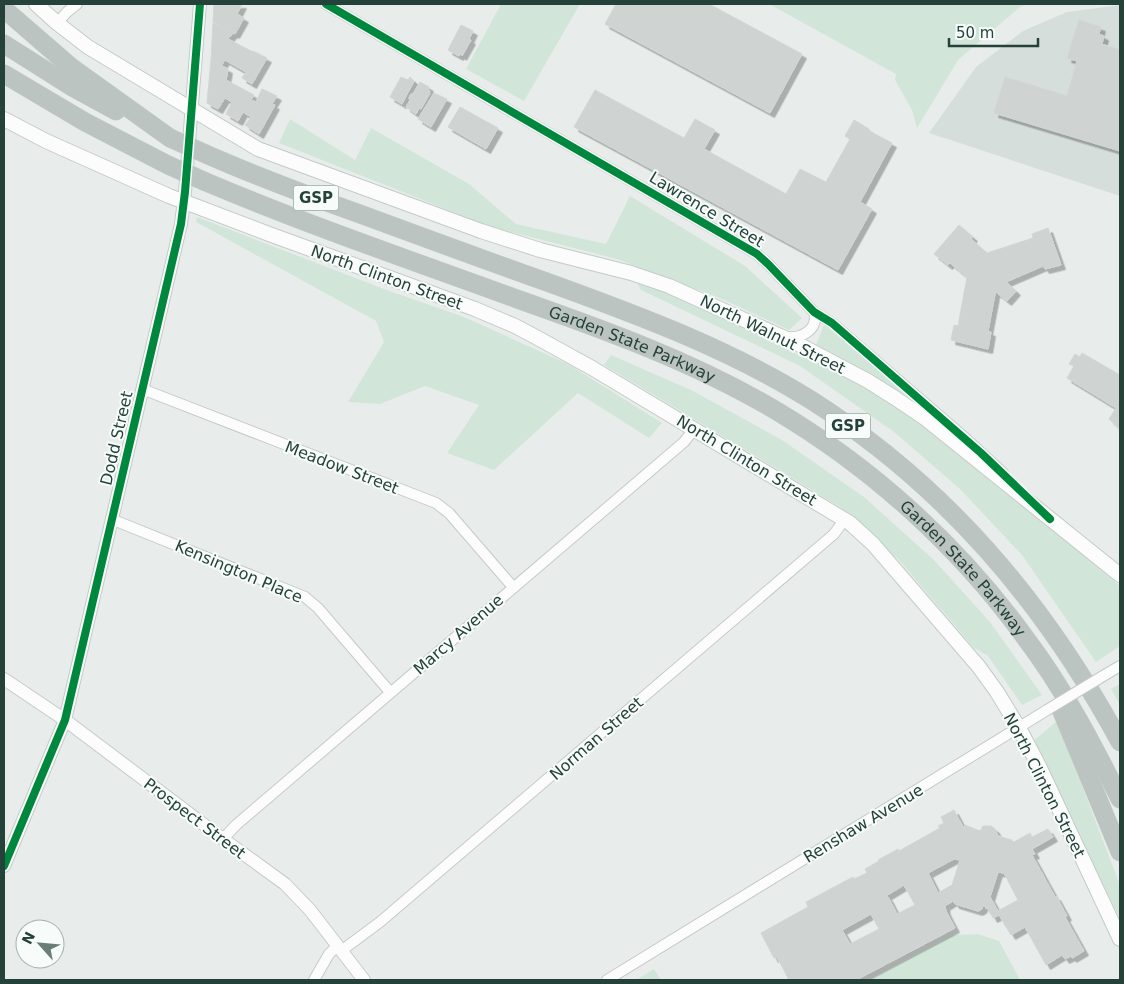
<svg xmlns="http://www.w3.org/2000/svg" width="1124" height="984" font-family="'DejaVu Sans',sans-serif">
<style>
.built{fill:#d6dedb}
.green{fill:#d1e6d8}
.building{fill:#cfd4d2;stroke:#d1d6d4;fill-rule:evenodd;filter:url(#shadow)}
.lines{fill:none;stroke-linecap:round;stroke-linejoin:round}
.minor-casing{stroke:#c5cac8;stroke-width:12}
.tertiary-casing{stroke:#c5cac8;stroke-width:14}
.secondary-casing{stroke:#c3cbc8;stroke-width:16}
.motorway-casing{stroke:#c3ccc9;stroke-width:19}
.minor{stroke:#fcfcfc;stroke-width:10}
.tertiary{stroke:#fcfcfc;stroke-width:12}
.secondary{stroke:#fcfcfc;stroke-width:14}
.motorway{stroke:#bcc4c2;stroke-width:18}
.minor-bridge-casing{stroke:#c5cac8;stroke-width:12;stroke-linecap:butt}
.motorway-bridge-casing{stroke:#c3ccc9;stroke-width:19;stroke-linecap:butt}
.minor-bridge{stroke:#fcfcfc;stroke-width:10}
.motorway-bridge{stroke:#bcc4c2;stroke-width:18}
.cycleway-casing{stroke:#f7fbf9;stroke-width:11}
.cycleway{stroke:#00873e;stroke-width:8}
.labels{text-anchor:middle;stroke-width:4;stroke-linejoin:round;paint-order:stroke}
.shield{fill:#f7fbf9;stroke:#637a73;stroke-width:1}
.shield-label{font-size:15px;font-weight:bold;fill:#24423a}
.street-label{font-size:16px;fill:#24423a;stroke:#f7fbf9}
</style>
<defs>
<filter id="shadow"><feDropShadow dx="4.5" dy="4.5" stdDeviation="0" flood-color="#0004"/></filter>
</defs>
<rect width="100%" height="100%" fill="#e8edeb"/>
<path class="built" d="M1120,5V196L929,133L976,67L1023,31L1067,12Z"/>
<path class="green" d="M497,4H580L524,101L466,69L500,6Z
M769,4H1028L1020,7L958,60L917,128L912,110L895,80L896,74Z
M290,119L355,160L371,128L469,184L516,224L606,244L630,196L745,266L802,318L789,330L722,299L617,259L491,227L279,143Z
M197,217L384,289L464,317L568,364L662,423L649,438L578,393L494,470L447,453L479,405L425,386L380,404L348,402L384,342L376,321L196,222Z
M635,279L736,324L871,390L946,441L1120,586V646L1096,662L1022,555L960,489L894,432L800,366L641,290Z
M824,325L911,398L816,345Z
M611,355L691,390L782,440L864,497L934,560L990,622L1042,695L1022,705L988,656L974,648L898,559L840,507L604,365Z
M1120,684V705L1111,689Z
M1057,721L1120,885V919L1033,741Z
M978,934L999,941L1020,980H869L954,935Z
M654,969L661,980H636Z"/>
<path class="building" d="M214,4H242L237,14L244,18L235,34L213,22Z
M616,4H709L802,54L770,113L605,24Z
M1079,20L1101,27L1099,34L1104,36L1102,44L1120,50V151L994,113L1005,77L1067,96L1077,61L1067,58Z
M213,23L233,33L228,39L253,52V51L267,58L252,84L242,78L246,72L225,60L221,66L211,60Z
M461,25L473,31L469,39L471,40L462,56L460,54L459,56L448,50Z
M211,60L228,69L226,80L254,95L251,100L256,102L262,89L277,96L272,104L275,105L259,134L245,125L251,117L243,112L238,121L226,114L232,102L225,98L218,109L207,103Z
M401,77L408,80L410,77L414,81L402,104L390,97Z
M420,82L429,87L428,90L430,91L429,93H430L421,109L419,108L416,114L406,107L410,100L409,98L411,94H413Z
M595,90L684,138L695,119L715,130L704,149L786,194L800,169L826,182L850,139L845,136L854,120L869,129V131L892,143L860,202L872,209L838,270L574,127Z
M434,93L447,99L431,127L418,119Z
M460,107L498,128L486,149L448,127Z
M959,225L973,237L971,239L987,253L1033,238L1032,234L1048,228L1061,265L1045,269L1043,266L1006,282L1016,291L1007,301L996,292L995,294L988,331L991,332L988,349L951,340L954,325L958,326L967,277L950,263L948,265L934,254Z
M1082,353L1120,375V429L1109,419L1116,408L1067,378L1074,366L1069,364L1075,354L1080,357Z
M954,810L963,827H964L965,825L980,831L983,826H991L995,829L998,836L1012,840V841L1014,842L1030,833L1032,837L1048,829L1053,837L1032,849L1035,854L1032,855L1055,897L1056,896L1067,916L1065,917L1084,951L1072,958L1071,956L1065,959L1062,955L1046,965L1025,927L1011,935L999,915L993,918L988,909L985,908L986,907L983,906L982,909L978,911L955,904L953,901L945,906L946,911L955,928L856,980H789L777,957L774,958L761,933L808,907L806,902L853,877L854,879L867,873L865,869L879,861L878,860L898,849L899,851L940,828L938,826L944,823L941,817ZM954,859L960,860L952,885L938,893L928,873ZM998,872L1004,873L1018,900L998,911L990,897ZM904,885L915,905L897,914L888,897H887L886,896ZM871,914L879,929L850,944L842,930Z"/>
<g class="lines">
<g class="minor-casing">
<path id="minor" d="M326,4L757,254L768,264L814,312L832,323L964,437L1003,473
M57,23L67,12L77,4
M785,337C801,339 819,330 814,312
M142,389L436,503L449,513L513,587
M111,519L305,597L318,608L390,692
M1108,673L1120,666
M223,839L236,825L684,442L694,429
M341,951L380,922L834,534L845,519
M314,980L329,954L337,946
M607,980L1047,710"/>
</g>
<g class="tertiary-casing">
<path id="tertiary" d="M4,679L65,720L223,839L285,884L310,910L364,980
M4,866L65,720L181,224L185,192L200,4"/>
</g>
<g class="secondary-casing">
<path id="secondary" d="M36,4L57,23L88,47L258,149L481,231L540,250L631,273L669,286L798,344L868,381L895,398L926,419L1120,575
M4,119L46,141L169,196L269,234L475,309L515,326L534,336L592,368L850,523L873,544L979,667L997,692L1019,728L1039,766L1120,939"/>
</g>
<g class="motorway-casing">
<g id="motorway">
<path d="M4,9L71,67L170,138"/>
<path d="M4,44L72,87L116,111"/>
<path d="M4,74L85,122L168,165"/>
<path d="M208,155C258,177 309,196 360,214C425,238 490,262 555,285C643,317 731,350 811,400C946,486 1044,602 1120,742"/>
<path id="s1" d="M206,182C308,225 413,261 517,299C605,330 694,362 775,410C871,467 958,545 1024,636C1062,686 1092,742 1120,799"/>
<path d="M1060,707L1120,852"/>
</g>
</g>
<use href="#minor" class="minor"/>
<use href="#tertiary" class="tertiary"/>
<use href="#secondary" class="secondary"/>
<use href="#motorway" class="motorway"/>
<g class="minor-bridge-casing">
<path id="minor-bridge" d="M1047,710L1108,673"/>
</g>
<g class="motorway-bridge-casing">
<path id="motorway-bridge" d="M170,138L208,155
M168,165L206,182"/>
</g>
<use href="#minor-bridge" class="minor-bridge"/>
<use href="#motorway-bridge" class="motorway-bridge"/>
<g class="cycleway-casing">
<path id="cycleway" d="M326,4L757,254L768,264L814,312L832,323L981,453L1050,519
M4,866L65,720L181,224L185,192L200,4"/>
</g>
<use href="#cycleway" class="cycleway"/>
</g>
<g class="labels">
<g class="shield">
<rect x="293.5" y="185.5" width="45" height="25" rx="4"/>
<rect x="825.5" y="413.5" width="45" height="25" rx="4"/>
</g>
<g class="shield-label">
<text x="316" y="203">GSP</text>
<text x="848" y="431">GSP</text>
</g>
<g class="street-label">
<text transform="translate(707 209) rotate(31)" y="6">Lawrence Street</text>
<text transform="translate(387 277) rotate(20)" y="6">North Clinton Street</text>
<text transform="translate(773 334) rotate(26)" y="6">North Walnut Street</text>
<text dy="6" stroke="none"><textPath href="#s1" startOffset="456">Garden State Parkway</textPath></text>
<text transform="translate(116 438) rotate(-77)" y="6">Dodd Street</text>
<text transform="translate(747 460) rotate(31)" y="6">North Clinton Street</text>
<text transform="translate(342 467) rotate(21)" y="6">Meadow Street</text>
<text dy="6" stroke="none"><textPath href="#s1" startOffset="861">Garden State Parkway</textPath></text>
<text transform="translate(239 571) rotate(23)" y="6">Kensington Place</text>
<text transform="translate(458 634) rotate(-41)" y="6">Marcy Avenue</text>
<text transform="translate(596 738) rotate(-41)" y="6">Norman Street</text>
<text transform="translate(1045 785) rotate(63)" y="6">North Clinton Street</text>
<text transform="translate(195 818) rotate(37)" y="6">Prospect Street</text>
<text transform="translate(863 823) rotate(-31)" y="6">Renshaw Avenue</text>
</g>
</g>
<rect width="1124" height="984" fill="none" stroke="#24423a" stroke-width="10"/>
<g transform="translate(40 944) rotate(297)"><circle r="24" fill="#f7fbf9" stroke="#a3b1ad"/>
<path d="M0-4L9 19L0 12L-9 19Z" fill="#697e78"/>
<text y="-8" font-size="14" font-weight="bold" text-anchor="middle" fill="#24423a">N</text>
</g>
<path d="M949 38v8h89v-8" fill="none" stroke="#24423a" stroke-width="2.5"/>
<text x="956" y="38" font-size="15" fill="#24423a" stroke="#f7fbf9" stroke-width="4" paint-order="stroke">50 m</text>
</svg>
